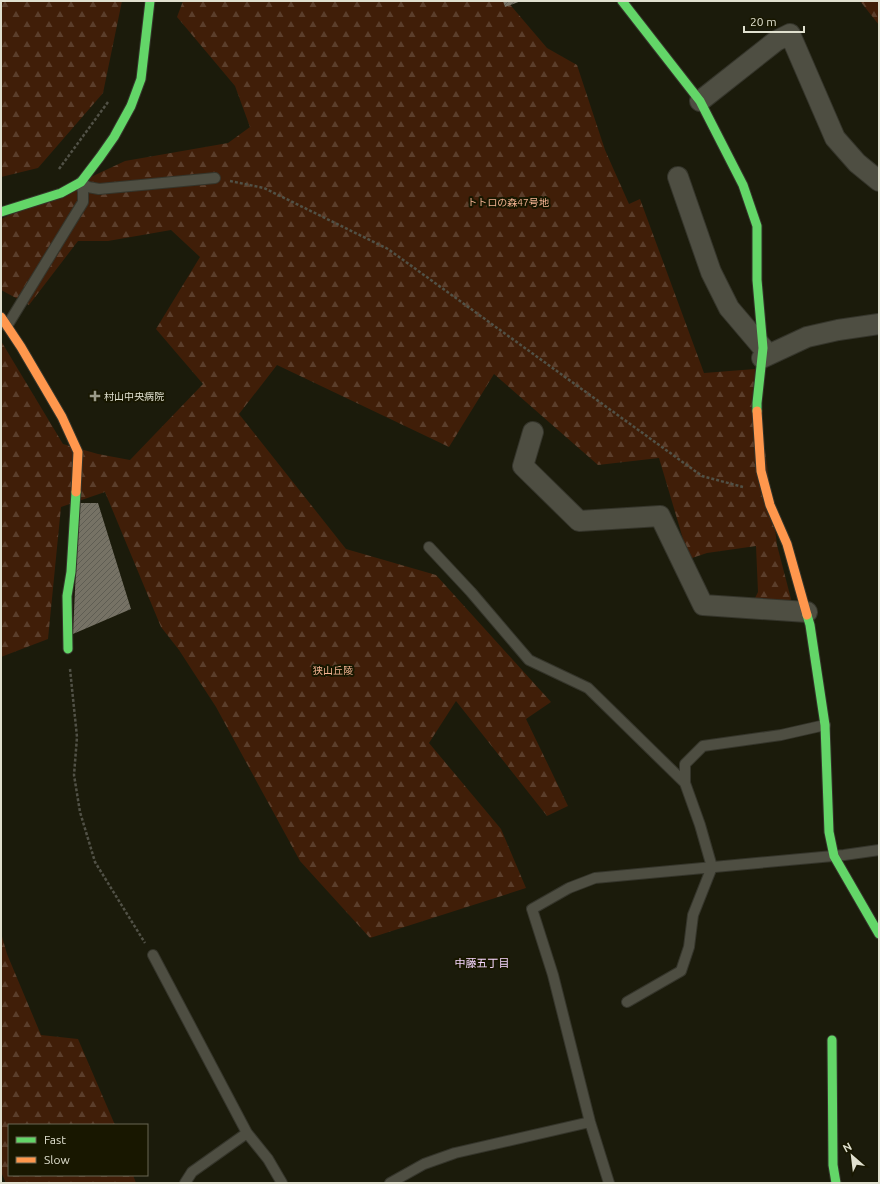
<svg xmlns="http://www.w3.org/2000/svg" width="880" height="1184" font-family="Ubuntu,'Noto Sans JP',sans-serif">
<style>
.forest{fill:url(#forest-firs)}
.building{fill:url(#building-hatch)}
.lines{fill:none;stroke-linecap:round;stroke-linejoin:round}
.lane-casing{stroke:#35352b;stroke-width:12}
.street-casing{stroke:#35352b;stroke-width:22}
.fast-casing{stroke:#35352b;stroke-width:11}
.slow-casing{stroke:#35352b;stroke-width:11}
.path{stroke:#515146;stroke-width:2.5;stroke-dasharray:3 2;stroke-linecap:butt}
.lane{stroke:#4e4e42;stroke-width:10}
.street{stroke:#4e4e42;stroke-width:20}
.fast{stroke:#63d668;stroke-width:9}
.slow{stroke:#ff974d;stroke-width:9}
.poi-dot{fill:#9b9b8a;stroke:#181700;stroke-width:1.5}
.labels{text-anchor:middle;stroke-width:4;stroke-linejoin:round;paint-order:stroke}
.park-label{font-size:10px;fill:#f4b492;stroke:#181700}
.poi-label{font-size:10px;fill:#e0e0cf;stroke:#181700;text-anchor:start}
.neighbourhood-label{font-size:11px;fill:#f5d6fb;stroke:#181700}
</style>
<defs>
<pattern id="forest-firs" width="22" height="20" patternUnits="userSpaceOnUse"><rect width="22" height="20" fill="#401e08"/><path d="M5 1l3.5 6h-7zM16 11l3.5 6h-7z" fill="#5b3e2b"/></pattern>
<pattern id="building-hatch" width="6" height="6" patternUnits="userSpaceOnUse"><rect width="6" height="6" fill="#767265"/><path d="M-1 1l2-2M0 6l6-6M5 7l2-2" fill="none" stroke="#5f5d53"/></pattern>
</defs>
<rect width="100%" height="100%" fill="#1b1b0b"/>
<path class="forest" d="M1,1H122L103,93L38,168L1,177Z
M183,1H507L547,48L577,65L605,150L629,204L640,199L704,373L755,369L777,545L791,599L790,601L755,598L758,592L756,546L707,553L689,559L659,458L598,465L494,374L449,447L277,365L239,414L346,549L436,575L551,702L526,719L568,806L547,816L456,701L429,743L501,829L526,888L370,938L300,861L216,707L179,650L161,627L105,492L61,507L48,639L1,657V341L63,444L98,454L130,460L203,384L156,329L200,257L171,230L108,241H78L29,305L1,290V219L125,161L228,143L250,127L235,86L177,17Z
M860,1H879V25Z
M1,933L7,954L41,1035L78,1039L115,1125H9V1175H133L136,1183H6L1,1172Z"/>
<path class="building" d="M503,1H521L505,7Z
M79,503H98L131,609L73,634Z"/>
<g class="lines">
<g class="lane-casing">
<path id="lane" d="M81,182L88,187L99,189L215,178
M7,326L83,202V192L81,182
M429,547L471,592L529,660L588,688L685,783
M153,955L247,1133L268,1159L282,1183
M627,1002L681,971L689,947L693,915L712,867L700,825L685,783V764L703,746L781,735L825,725
M185,1183L192,1172L247,1133
M390,1183L424,1164L455,1153L590,1122
M609,1183L590,1122L553,975L532,909L569,888L595,878L844,855L879,850"/>
</g>
<g class="street-casing">
<path id="street" d="M700,101L776,41L790,34L835,138L857,163L879,181
M678,177L711,272L729,308L763,348
M762,358L807,337L838,330L879,324
M533,432L523,466L579,521L660,516L703,605L807,612"/>
</g>
<g class="fast-casing">
<path id="fast" d="M622,1L700,101L743,185L757,226V280L763,348L757,403V411
M1,212L61,193L81,182L100,157L114,137L131,106L141,79L150,1
M807,615L810,625L825,725L829,832L834,856L879,934
M68,649L67,596L71,572L76,492
M832,1040L833,1165L836,1183"/>
</g>
<g class="slow-casing">
<path id="slow" d="M1,317L21,347L62,417L78,452L76,492
M757,411L761,471L770,505L787,544L807,615"/>
</g>
<path class="path" d="M59,169L108,102
M230,181L264,188L388,249L702,476L743,487
M70,669L77,737L74,775L80,812L95,862L145,943"/>
<use href="#lane" class="lane"/>
<use href="#street" class="street"/>
<use href="#fast" class="fast"/>
<use href="#slow" class="slow"/>
</g>
<path class="poi-dot" d="M93 390h4v4h4v4h-4v4h-4v-4h-4v-4h4z"/>
<g class="labels">
<g class="park-label">
<text x="508" y="206">トトロの森47号地</text>
<text x="333" y="674">狭山丘陵</text>
</g>
<g class="poi-label">
<text x="104" y="400">村山中央病院</text>
</g>
<g class="neighbourhood-label">
<text x="482" y="967">中藤五丁目</text>
</g>
</g>
<rect width="880" height="1184" fill="none" stroke="#e0e0cf" stroke-width="4"/>
<rect x="8" y="1124" width="140" height="52" fill="#181700" stroke="#686753"/>
<rect x="16" y="1137" width="20" height="6" fill="#63d668" stroke="#686753"/>
<text x="44" y="1144" font-size="12" fill="#e0e0cf">Fast</text>
<rect x="16" y="1157" width="20" height="6" fill="#ff974d" stroke="#686753"/>
<text x="44" y="1164" font-size="12" fill="#e0e0cf">Slow</text>
<g transform="translate(852 1156) rotate(332)" stroke="#181700" stroke-width="3" paint-order="stroke">
<path d="M0-3L7 15L0 10L-7 15Z" fill="#e0e0cf"/>
<text y="-6" font-size="11" font-weight="bold" text-anchor="middle" fill="#e0e0cf">N</text>
</g>
<path d="M744 26v6h60v-6" fill="none" stroke="#e0e0cf" stroke-width="2"/>
<text x="750" y="26" font-size="12" fill="#e0e0cf" stroke="#181700" stroke-width="3" paint-order="stroke">20 m</text>
</svg>
